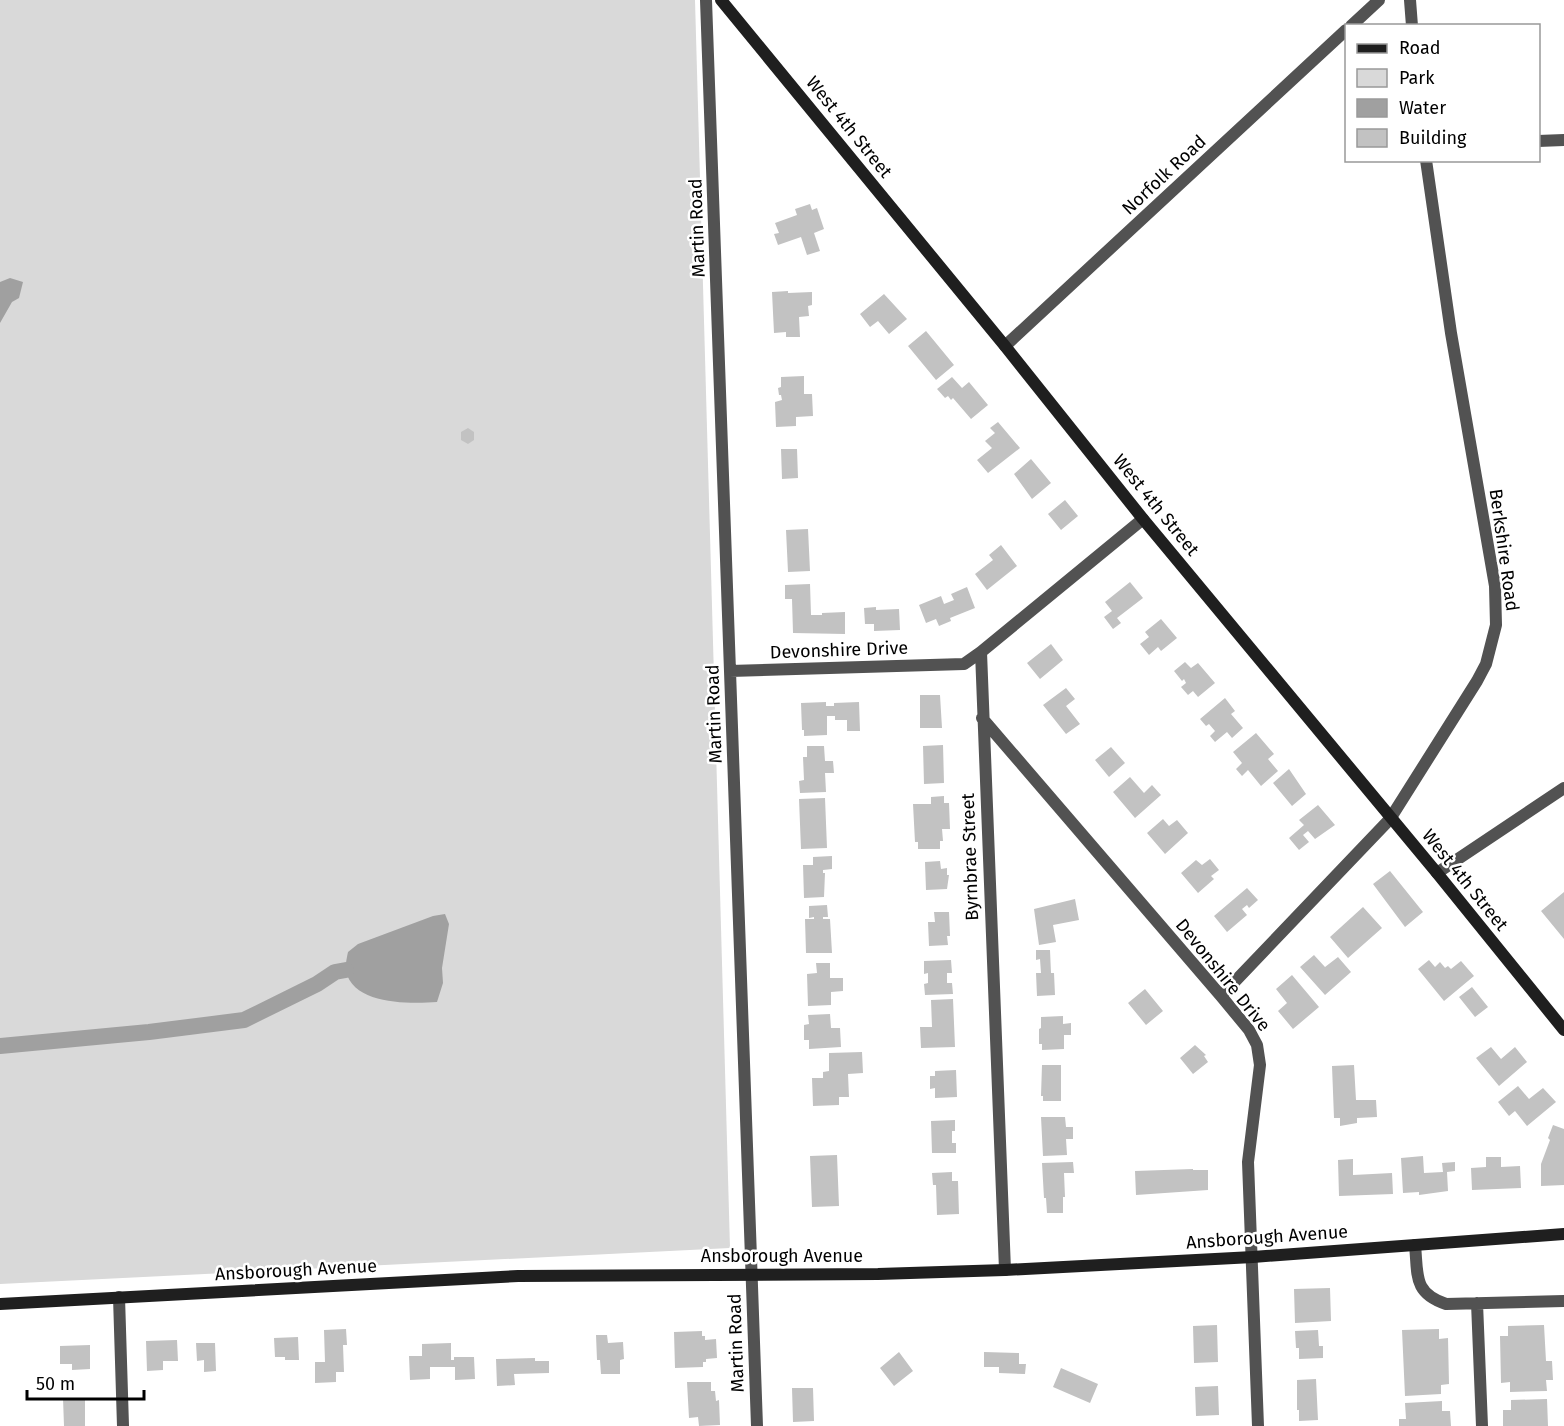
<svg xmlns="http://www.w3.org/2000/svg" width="1564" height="1426" font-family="'Fira Sans',sans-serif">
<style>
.green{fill:#d9d9d9}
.water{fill:#a0a0a0}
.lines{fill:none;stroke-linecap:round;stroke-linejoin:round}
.canal{stroke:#a0a0a0;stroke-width:16}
.building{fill:#c2c2c2}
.minor{stroke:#525252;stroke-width:12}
.secondary{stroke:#1f1f1f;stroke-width:12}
.labels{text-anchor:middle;stroke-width:5;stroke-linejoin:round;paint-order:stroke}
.street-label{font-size:18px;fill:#000;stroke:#fff}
</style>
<rect width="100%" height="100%" fill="#fff"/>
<path class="green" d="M0,0H695L730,1248L0,1284Z"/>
<path class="water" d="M10,278L23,282L19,298L12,302L0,323V282Z
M445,914L449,924L442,968L443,983L437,1002C410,1004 353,1005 346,971C345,965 347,957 348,952L358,944L433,916Z"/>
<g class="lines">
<path class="canal" d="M0,1046L149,1032L244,1020L317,984L335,972L346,970"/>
</g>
<path class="building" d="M810,204L812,210L817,208L824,229L814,233L820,251L807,255L801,237L778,245L774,234L779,233L775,223L797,215L795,209Z
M788,291V293L812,292V305L808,306L809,316L799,317L800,337H786V332L774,333L772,292Z
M884,294L907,319L889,334L878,321L870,327L860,314Z
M926,331L954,365L936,380L908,346Z
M804,376V394H812L813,416L796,417V426L776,427L775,402L782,400L781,395H779L778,388L781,387V377Z
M952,377L962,388L969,382L988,405L971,419L953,398L951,400L948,396L945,398L937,389Z
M998,422L1020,448L988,473L977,460L992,448L985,441L995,433L990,428Z
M468,428L474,432V440L468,444L461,440V432Z
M781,449H797L798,478L782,479Z
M1031,459L1051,483L1032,499L1014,474Z
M1065,500L1078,516L1061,530L1048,514Z
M808,529L810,571L788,572L786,530Z
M1001,545L1017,566L987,590L975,574L993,560L989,555Z
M1130,582L1143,598L1117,618L1121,623L1113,629L1104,617L1112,611L1105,602Z
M810,584L811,615H822V613L845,612V634L793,633L792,599H785V585Z
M967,587L975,608L950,618L951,621L939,626L936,619L926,623L919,605L941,596L944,604L954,600L951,594Z
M876,607V610L899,609L900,630L874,631V624H865L864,608Z
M1161,619L1177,638L1161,651L1158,647L1149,655L1140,644L1149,637L1145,632Z
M1051,644L1063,660L1040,679L1027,663Z
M1185,662L1191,668L1198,663L1215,683L1198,697L1193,691L1188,695L1181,687L1186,683L1184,679L1182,681L1174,671Z
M1066,688L1075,699L1066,706L1080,724L1066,734L1043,705Z
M920,695H940L942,728H920Z
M1225,698L1235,711L1231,714L1243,728L1232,738L1227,732L1215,742L1210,736L1215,731L1209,724L1206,726L1200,719Z
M826,702V706H834V703L859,702L860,731H847V720H835V716H827V735L804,736V730H802L801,703Z
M1256,733L1274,754L1268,759L1278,771L1261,786L1248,770L1242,776L1236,769L1242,763L1233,752Z
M943,745L944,783L924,784L923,746Z
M807,746H824L825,761H833L834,773H825L826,792L800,793L799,781L804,780L803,757H807Z
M1111,747L1125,763L1109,777L1095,760Z
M1289,769L1306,794L1292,806L1273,783Z
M1130,777L1144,793L1152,785L1161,795L1135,818L1113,792Z
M944,796V803H949L950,829H942L943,841H940V849H918V842H915L913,804H931V797Z
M825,798L827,848L801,849L799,799Z
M1318,805L1335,825L1315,839L1308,831L1303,835L1309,842L1299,850L1289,838L1304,825L1299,820Z
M1163,819L1169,826L1177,820L1188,833L1165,854L1147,833Z
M832,856V869L823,870V873H825L824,897L804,898L803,865H813V857Z
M1210,859L1219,870L1211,876L1214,879L1198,893L1181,873L1196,860L1202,865Z
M940,861L941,869L947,868V875H949L947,889L926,890L925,862Z
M1390,871L1423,912L1405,927L1373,884Z
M1247,888L1258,900L1249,908L1247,905L1242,909L1247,915L1227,932L1214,916Z
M1564,892V939L1541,911Z
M1075,899L1079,920L1053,925L1056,942L1039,945L1034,909Z
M827,905L828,917H823V919H830L832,953H806L805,919H814V917L809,918V906Z
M1363,907L1382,928L1348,958L1330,937Z
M934,912H949L950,936H947L948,945L929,946L928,922H935Z
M1036,950H1050L1051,973H1054L1055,995L1037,996L1036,973H1041L1040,959L1036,960Z
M1314,955L1325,967L1338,957L1351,972L1325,995L1300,967Z
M951,960L952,973H947V983H952L953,994L925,995L924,984L928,983V973L924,974V961Z
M1429,960L1435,967L1440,962L1445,968L1448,966L1451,969L1461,961L1474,976L1444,1001L1418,969Z
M816,963H830V978H843V991L831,992V1005L808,1006L807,974L817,973Z
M1292,975L1319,1007L1293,1029L1278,1011L1287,1003L1276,989Z
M1472,987L1488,1007L1475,1017L1459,997Z
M1145,989L1163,1011L1146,1025L1128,1003Z
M953,999L955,1047L921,1048L920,1027H932L931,1000Z
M830,1014L831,1028H840L841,1047L809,1049V1040H804V1025L809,1024L808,1015Z
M1063,1016V1024L1071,1023V1035H1064V1049L1042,1050V1044H1039V1029L1041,1028V1017Z
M1195,1045L1206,1055L1204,1056L1208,1062L1193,1074L1180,1058Z
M1491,1047L1501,1059L1515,1047L1527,1062L1499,1086L1476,1058Z
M862,1052L863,1073L848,1074L849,1097H839V1105L813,1106L812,1078H823V1072L829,1071V1053Z
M1042,1065H1061V1101H1043V1096H1041Z
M1354,1065L1356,1100H1376L1377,1117L1357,1118V1123L1340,1126V1118H1334L1332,1066Z
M956,1070L957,1097L935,1098V1088L930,1089V1076H935V1071Z
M1518,1086L1529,1099L1543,1088L1556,1102L1527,1126L1515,1111L1509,1116L1498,1102Z
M1041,1117H1065L1066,1127H1073V1139H1066L1067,1155L1043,1156Z
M955,1120V1131H952V1143H956V1153H932L931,1121Z
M1553,1125L1564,1129V1185L1541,1186V1164L1550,1140L1548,1138Z
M837,1155L839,1206L812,1207L810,1156Z
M1423,1156L1424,1173L1443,1172L1442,1163L1455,1162V1171L1447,1172L1448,1191L1419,1195V1192L1403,1193L1401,1158Z
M1486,1157H1501V1167L1520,1166L1521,1188L1472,1190L1471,1168L1486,1167Z
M1353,1159V1175L1392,1173L1393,1194L1339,1196L1338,1160Z
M1073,1162L1074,1173H1064L1065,1197H1063V1213H1047L1046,1198H1044L1042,1163Z
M1193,1169V1170H1208V1190L1136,1195L1135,1171Z
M952,1172V1181H958L959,1214L937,1215L936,1185H933L932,1173Z
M1330,1288L1331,1321L1295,1323L1294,1289Z
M1217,1325L1218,1362L1194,1363L1193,1326Z
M1544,1325L1546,1361H1552L1553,1380H1546L1547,1391L1510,1392V1382L1501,1383L1500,1336H1508V1326Z
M346,1329L347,1345H343L344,1372H336V1382L315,1383V1362H325L324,1330Z
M1439,1329V1339L1448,1338L1449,1384L1441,1385V1394L1405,1396L1402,1330Z
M1318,1330L1319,1346H1323V1358L1299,1359V1348H1296L1295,1331Z
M702,1331V1336H705V1340L716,1339L717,1358L706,1359V1362H703V1367L675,1368L674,1332Z
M596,1335H607L608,1343L623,1342L624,1359L620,1360V1374H601L600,1360H597Z
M298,1337L299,1360H285V1357H275L274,1338Z
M177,1340L178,1361H163V1370L147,1371L146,1341Z
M196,1343H215L216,1371L204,1372V1360L197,1361Z
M451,1343V1360H454V1357H474L475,1379L455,1380V1367H430V1379L410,1380L409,1356H422V1344Z
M90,1345V1369L72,1370V1364H60V1346Z
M899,1352L913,1371L894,1386L880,1368Z
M984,1352L1019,1353V1364H1026L1025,1374L999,1373V1367H984Z
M535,1358V1361H549V1373L514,1374L515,1385L497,1386L496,1359Z
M1061,1368L1098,1384L1090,1403L1053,1387Z
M1316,1379L1318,1420L1299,1421V1410H1297V1380Z
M687,1382H711V1391H715L716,1401L719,1400L720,1425L699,1426L698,1417L689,1418Z
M1218,1386L1219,1415L1196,1416L1195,1387Z
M792,1388H813L814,1421L793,1422Z
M63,1398H85V1426H64Z
M1547,1399L1548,1426H1503V1410H1511V1400Z
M1442,1401V1411H1450L1451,1426H1399V1419H1406L1405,1403Z"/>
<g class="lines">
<path class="minor" d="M706,0L757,1426
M1410,0L1412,26
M1351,26L1379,0
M1538,141L1564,140
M1005,346L1346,30
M730,671L964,664L981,652
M982,718L1221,996L1249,1030L1257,1045L1260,1065L1248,1162L1258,1426
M1437,873L1564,788
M1221,996L1390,819L1477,681L1486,664L1496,625L1495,586L1451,333L1426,160
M1415,1245C1418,1275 1413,1293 1446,1304L1564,1301
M1005,1270L981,652L1143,519
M119,1297L123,1426
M1477,1303L1482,1426"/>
<path class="secondary" d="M721,0L1005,346L1143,519L1437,873L1564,1030
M0,1304L518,1276L878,1274L1005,1270L1253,1257L1564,1234"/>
</g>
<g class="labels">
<g class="street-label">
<text transform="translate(849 127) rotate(51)" y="6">West 4th Street</text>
<text transform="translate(1164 175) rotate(-43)" y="6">Norfolk Road</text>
<text transform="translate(697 228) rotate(-92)" y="6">Martin Road</text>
<text transform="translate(1156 505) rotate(51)" y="6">West 4th Street</text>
<text transform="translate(1504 550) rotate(82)" y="6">Berkshire Road</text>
<text transform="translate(839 650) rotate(-2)" y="6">Devonshire Drive</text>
<text transform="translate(714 714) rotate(-92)" y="6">Martin Road</text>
<text transform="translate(970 857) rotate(-92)" y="6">Byrnbrae Street</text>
<text transform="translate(1465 880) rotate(51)" y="6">West 4th Street</text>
<text transform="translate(1223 975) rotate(51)" y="6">Devonshire Drive</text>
<text transform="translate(1267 1237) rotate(-4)" y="6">Ansborough Avenue</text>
<text x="782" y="1262">Ansborough Avenue</text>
<text transform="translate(296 1270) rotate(-3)" y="6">Ansborough Avenue</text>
<text transform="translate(736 1343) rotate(-92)" y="6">Martin Road</text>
</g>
</g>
<rect x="1345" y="24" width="195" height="138" fill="#ffffff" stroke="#999999" stroke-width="1.5"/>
<rect x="1357" y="44" width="30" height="9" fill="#1f1f1f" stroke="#999999" stroke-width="1.5"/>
<text x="1399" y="54" font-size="18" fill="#000000">Road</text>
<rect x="1357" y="69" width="30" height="18" fill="#d9d9d9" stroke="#999999" stroke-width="1.5"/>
<text x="1399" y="84" font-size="18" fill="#000000">Park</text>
<rect x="1357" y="99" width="30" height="18" fill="#a0a0a0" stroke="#999999" stroke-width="1.5"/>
<text x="1399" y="114" font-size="18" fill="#000000">Water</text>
<rect x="1357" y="129" width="30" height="18" fill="#c2c2c2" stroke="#999999" stroke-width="1.5"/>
<text x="1399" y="144" font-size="18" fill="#000000">Building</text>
<path d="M27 1390v9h117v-9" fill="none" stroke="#000000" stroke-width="3"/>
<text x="36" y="1390" font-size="18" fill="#000000" stroke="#ffffff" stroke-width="4.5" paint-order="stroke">50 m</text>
</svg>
